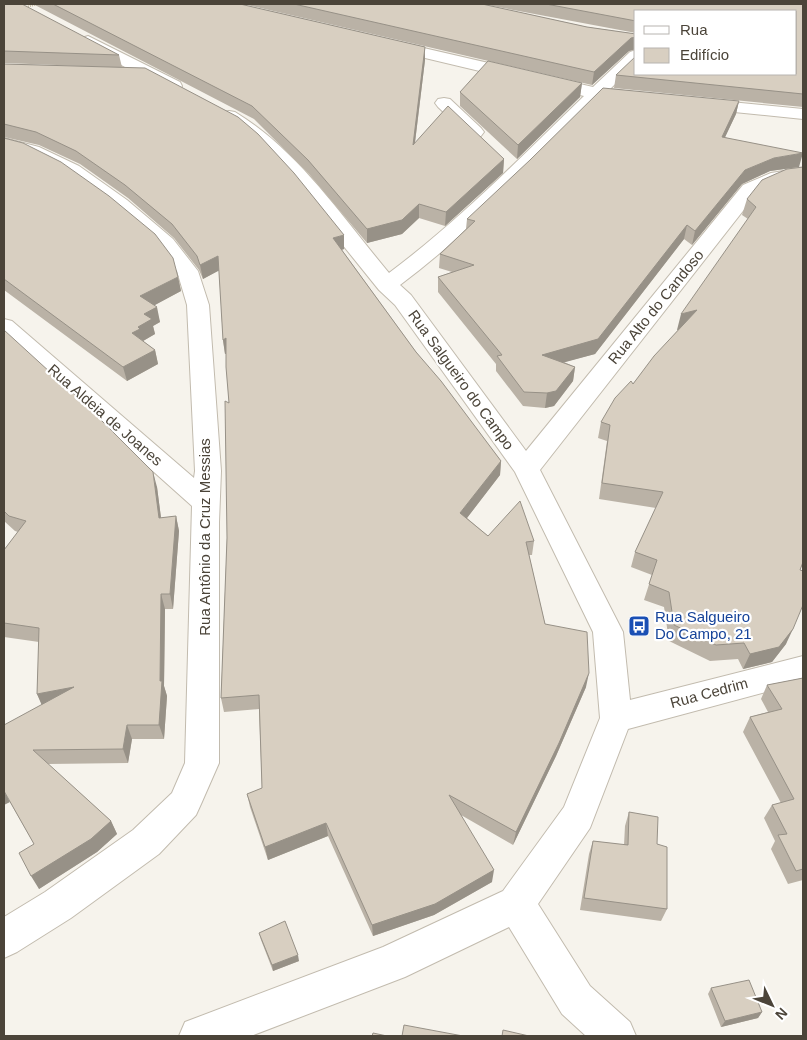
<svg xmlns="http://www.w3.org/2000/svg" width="807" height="1040" font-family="Arial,sans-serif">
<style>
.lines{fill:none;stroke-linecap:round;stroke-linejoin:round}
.minor-casing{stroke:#c2bbae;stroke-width:2}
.path{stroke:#c4b79f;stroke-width:2;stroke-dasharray:1 1;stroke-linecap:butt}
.minor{fill:#fff;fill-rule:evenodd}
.wall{fill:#bab2a6}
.shaded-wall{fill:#979187}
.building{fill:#d8cfc1;stroke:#979187}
.labels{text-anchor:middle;stroke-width:4.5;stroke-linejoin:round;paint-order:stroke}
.street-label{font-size:15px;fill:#4b4439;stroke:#fff}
.transit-label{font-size:15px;fill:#164399;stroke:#fff;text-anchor:start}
</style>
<rect width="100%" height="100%" fill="#f6f3ec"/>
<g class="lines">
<g class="minor-casing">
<path id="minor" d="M88,36L180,82L182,86L180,90H168L82,44L80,41L82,38Z
M389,40L593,87L630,52L636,50V64L610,89L641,93L643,97L641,101L635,102L600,99C536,164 473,230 400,285L411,295L526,451L743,185L771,173L803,168V180L782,182L757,193L540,470L623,632L630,700L803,656V682L628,729L590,828L538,904L590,986L630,1022L636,1036H586L562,1014L509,927L405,977L251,1036H179L185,1022L383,947L503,891L564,807L600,718L593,632L515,472L395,305L379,290L275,161L251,139L220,116L223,112L229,111L235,112C299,151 342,217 389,273C460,220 521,157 584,96L383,48L381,45L383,42Z
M444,98L450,99L481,128L484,132L481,136L475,137L469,136L438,107L435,103L438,99Z
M700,99L803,109V119L694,108L691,104L694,100Z
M4,138L39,147L79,166L127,200L173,239L198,271L209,305L221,471L219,522V763L201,804L196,815L159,854L71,918L17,952L4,958V917L45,892L133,830L172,793L185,763L192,506L4,338V319L12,321L194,478L195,471L187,305L177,271L159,247L113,208L65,174L27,155L4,149Z"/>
</g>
<path class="path" d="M26,7L38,4"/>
<use href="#minor" class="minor"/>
</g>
<path class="wall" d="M4,4L119,55L122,67L344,249L342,250L416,352L501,461L500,475L467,518L488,536L534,541L532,555H529L545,624L586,687L556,756L513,845L461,815L492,882L434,915L373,936L328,836L268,860L250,807L247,794L262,788L259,709L224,712L221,698L227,538L229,403L226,354H225L223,340L219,270L203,279L199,270L174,238L128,198L80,164L39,145L4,137V64L83,66L4,63Z
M33,4H240L425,47V60L415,143L504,159L503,173L445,226L419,218L402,234L367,243L309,174L254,119Z
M243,4H803V107L614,88L616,75L796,74L636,11V33L482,4L587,27L636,34V49L629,51L592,85Z
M582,83L580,97L517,159L460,106V92Z
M739,101L736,114L725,137L799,167L770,171L742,184L692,245L684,239L595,354L564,362L575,367L573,381L554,406L545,408L523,406L496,371V364L438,292V277L452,272L439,268L440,254L466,229L467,219Z
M4,138L178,277L181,291L154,305L160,322L153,326L155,334L143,341L155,350L158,364L127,381L4,290Z
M803,167V563L800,570L786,644L772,662L743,669L738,659L710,661L669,641L664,607L644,600L652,575L631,567L635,552L656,508L599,499L607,441L598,438L601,422L678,330H677L748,219L742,215L747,199Z
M4,330L157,487L161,518L176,516L179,531L173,609H165L164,686L167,696L164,739H132L128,763L48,764L111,821L117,834L97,852L39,889L34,844L10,802L42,704L37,694L39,642L4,637V550L18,532L15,531L4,521Z
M803,678V880L788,884L771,849L775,841L764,818L772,805L781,803L743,732L750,717L768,712L761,699L767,685Z
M629,812L657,844L667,909L661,921L580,910L589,854L593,841L624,845L625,826Z
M259,933L299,961L273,971L261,940Z
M711,988L762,1012L758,1018L721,1027L708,994Z"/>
<path class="shaded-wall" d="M636,37V49L629,51L592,85L594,72L631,38Z
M425,47V60L413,158V145Z
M582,83L580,97L517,159L518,145Z
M739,101L736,114L719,150L722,137Z
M803,153L799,167L770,171L742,184L692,245L695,231L745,170L774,158Z
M504,159L503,173L445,226L446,212Z
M419,204V218L402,234L367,243V229Z
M687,225L684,239L595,354L540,369L542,355Z
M344,235V249L334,252L333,238Z
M218,256L220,270L203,279L200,265Z
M178,277L181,291L144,311L140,296Z
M157,307L160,322L153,326L155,334L143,341L132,333L138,327L144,314Z
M697,310L693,326L677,330L681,314Z
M226,338L229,352L225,354L223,340Z
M155,350L158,364L127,381L123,367Z
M575,367L573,381L554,406L545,408L547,393Z
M501,461L500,475L460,527V513Z
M153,472L157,487L163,533L159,518Z
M176,516L179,531L173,609L170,594Z
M161,594L165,609L164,686L167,696L164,739L159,725Z
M793,629L786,644L772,662L743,669L750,654Z
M589,673L586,687L556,756L513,845L516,832Z
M74,687L43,708L37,694Z
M127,725L132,739L128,763L123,749Z
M4,791L10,802L4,805Z
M111,821L117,834L97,852L39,889L31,876Z
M326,823L328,836L268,860L265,847Z
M494,870L492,882L434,915L373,936L372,925Z
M298,955L299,961L273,971L272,965Z
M762,1012L758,1018L721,1027L725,1021Z"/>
<path class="building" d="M4,4H22L119,55L4,51Z
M53,4H240L425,47L413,145L448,106L504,159L446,212L419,204L402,220L367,229L308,160L252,106Z
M294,4H482L587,27L636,34V37L631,38L594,72Z
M546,4H803V94L616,75L636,56V74H796V11H636V21Z
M488,61L582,83L518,145L460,92Z
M4,64L145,68L238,117L258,134L294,173L344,235L333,238L416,352L441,381L501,461L460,513L488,536L520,501L534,541L526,542L545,624L587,632L589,673L559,743L516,832L449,795L494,870L435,904L372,925L326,823L265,847L247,794L262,788L259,695L221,698L227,538L225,401L229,403L226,367V338L223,340L218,256L200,265L197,256L172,224L125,185L76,151L36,132L4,124Z
M603,88L739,101L722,137L803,153L774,158L745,170L695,231L687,225L598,339L542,355L575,367L556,391L547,393L524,392L497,356L502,355L438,277L474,265L440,254L475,221L467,219L530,160Z
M4,138L23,143L61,162L109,196L155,234L173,258L178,277L140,296L157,307L144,314L152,319L138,327L140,329L132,333L155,350L123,367L4,279Z
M803,167V562L800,570L803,571V605L793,629L779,647L750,654L744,643L716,645L674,625L669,592L649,584L657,560L635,552L663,492L602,483L610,425L601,422L615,398L631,381L633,384L654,356L697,310L681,314L756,207L747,199L762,180L787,169Z
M4,330L86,405L153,472L159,518L176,516L170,594H161L160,681H162L159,725H127L123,749L33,750L111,821L91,839L31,876L19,853L34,844L4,791V725L74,687L37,694L39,628L4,623V550L26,521L9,516L4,511Z
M803,678V869L796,871L778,835L787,834L772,805L794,799L750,717L782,709L767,685Z
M629,812L658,817L657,844L667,847V909L584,898L593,841L628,845Z
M285,921L298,955L272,965L259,933Z
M749,980L762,1012L725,1021L711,988Z
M404,1025L463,1036H402Z
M503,1030L529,1036H502Z
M373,1033L387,1036H372Z"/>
<defs>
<g id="bus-square" transform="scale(1.125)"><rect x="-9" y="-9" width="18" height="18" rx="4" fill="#1a4fb4" stroke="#fff"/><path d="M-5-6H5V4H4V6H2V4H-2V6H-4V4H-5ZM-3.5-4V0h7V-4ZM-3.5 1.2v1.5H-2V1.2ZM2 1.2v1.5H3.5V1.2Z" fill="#fff"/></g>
</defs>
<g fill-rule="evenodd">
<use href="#bus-square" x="639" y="626"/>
</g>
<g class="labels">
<g class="street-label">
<text transform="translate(656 307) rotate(-51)" y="5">Rua Alto do Candoso</text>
<text transform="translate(461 380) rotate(54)" y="5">Rua Salgueiro do Campo</text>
<text transform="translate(105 415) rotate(41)" y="5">Rua Aldeia de Joanes</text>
<text transform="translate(205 537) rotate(-90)" y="5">Rua Antônio da Cruz Messias</text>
<text transform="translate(709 693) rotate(-15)" y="5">Rua Cedrim</text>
</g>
<g class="transit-label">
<text x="655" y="622">Rua Salgueiro<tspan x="655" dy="17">Do Campo, 21</tspan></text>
</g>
</g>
<rect width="807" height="1040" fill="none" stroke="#4b4439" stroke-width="10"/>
<rect x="634" y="10" width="162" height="65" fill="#ffffff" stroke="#b7b4b0"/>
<rect x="644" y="26" width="25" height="8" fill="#ffffff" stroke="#b7b4b0"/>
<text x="680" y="35" font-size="15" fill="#4b4439">Rua</text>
<rect x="644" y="48" width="25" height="15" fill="#d8cfc1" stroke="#b7b4b0"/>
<text x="680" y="60" font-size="15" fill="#4b4439">Edifício</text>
<g transform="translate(772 1005) rotate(133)" stroke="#ffffff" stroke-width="4" paint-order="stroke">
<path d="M0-4L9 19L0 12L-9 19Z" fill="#4b4439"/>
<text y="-8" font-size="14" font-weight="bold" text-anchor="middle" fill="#4b4439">N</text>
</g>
</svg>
